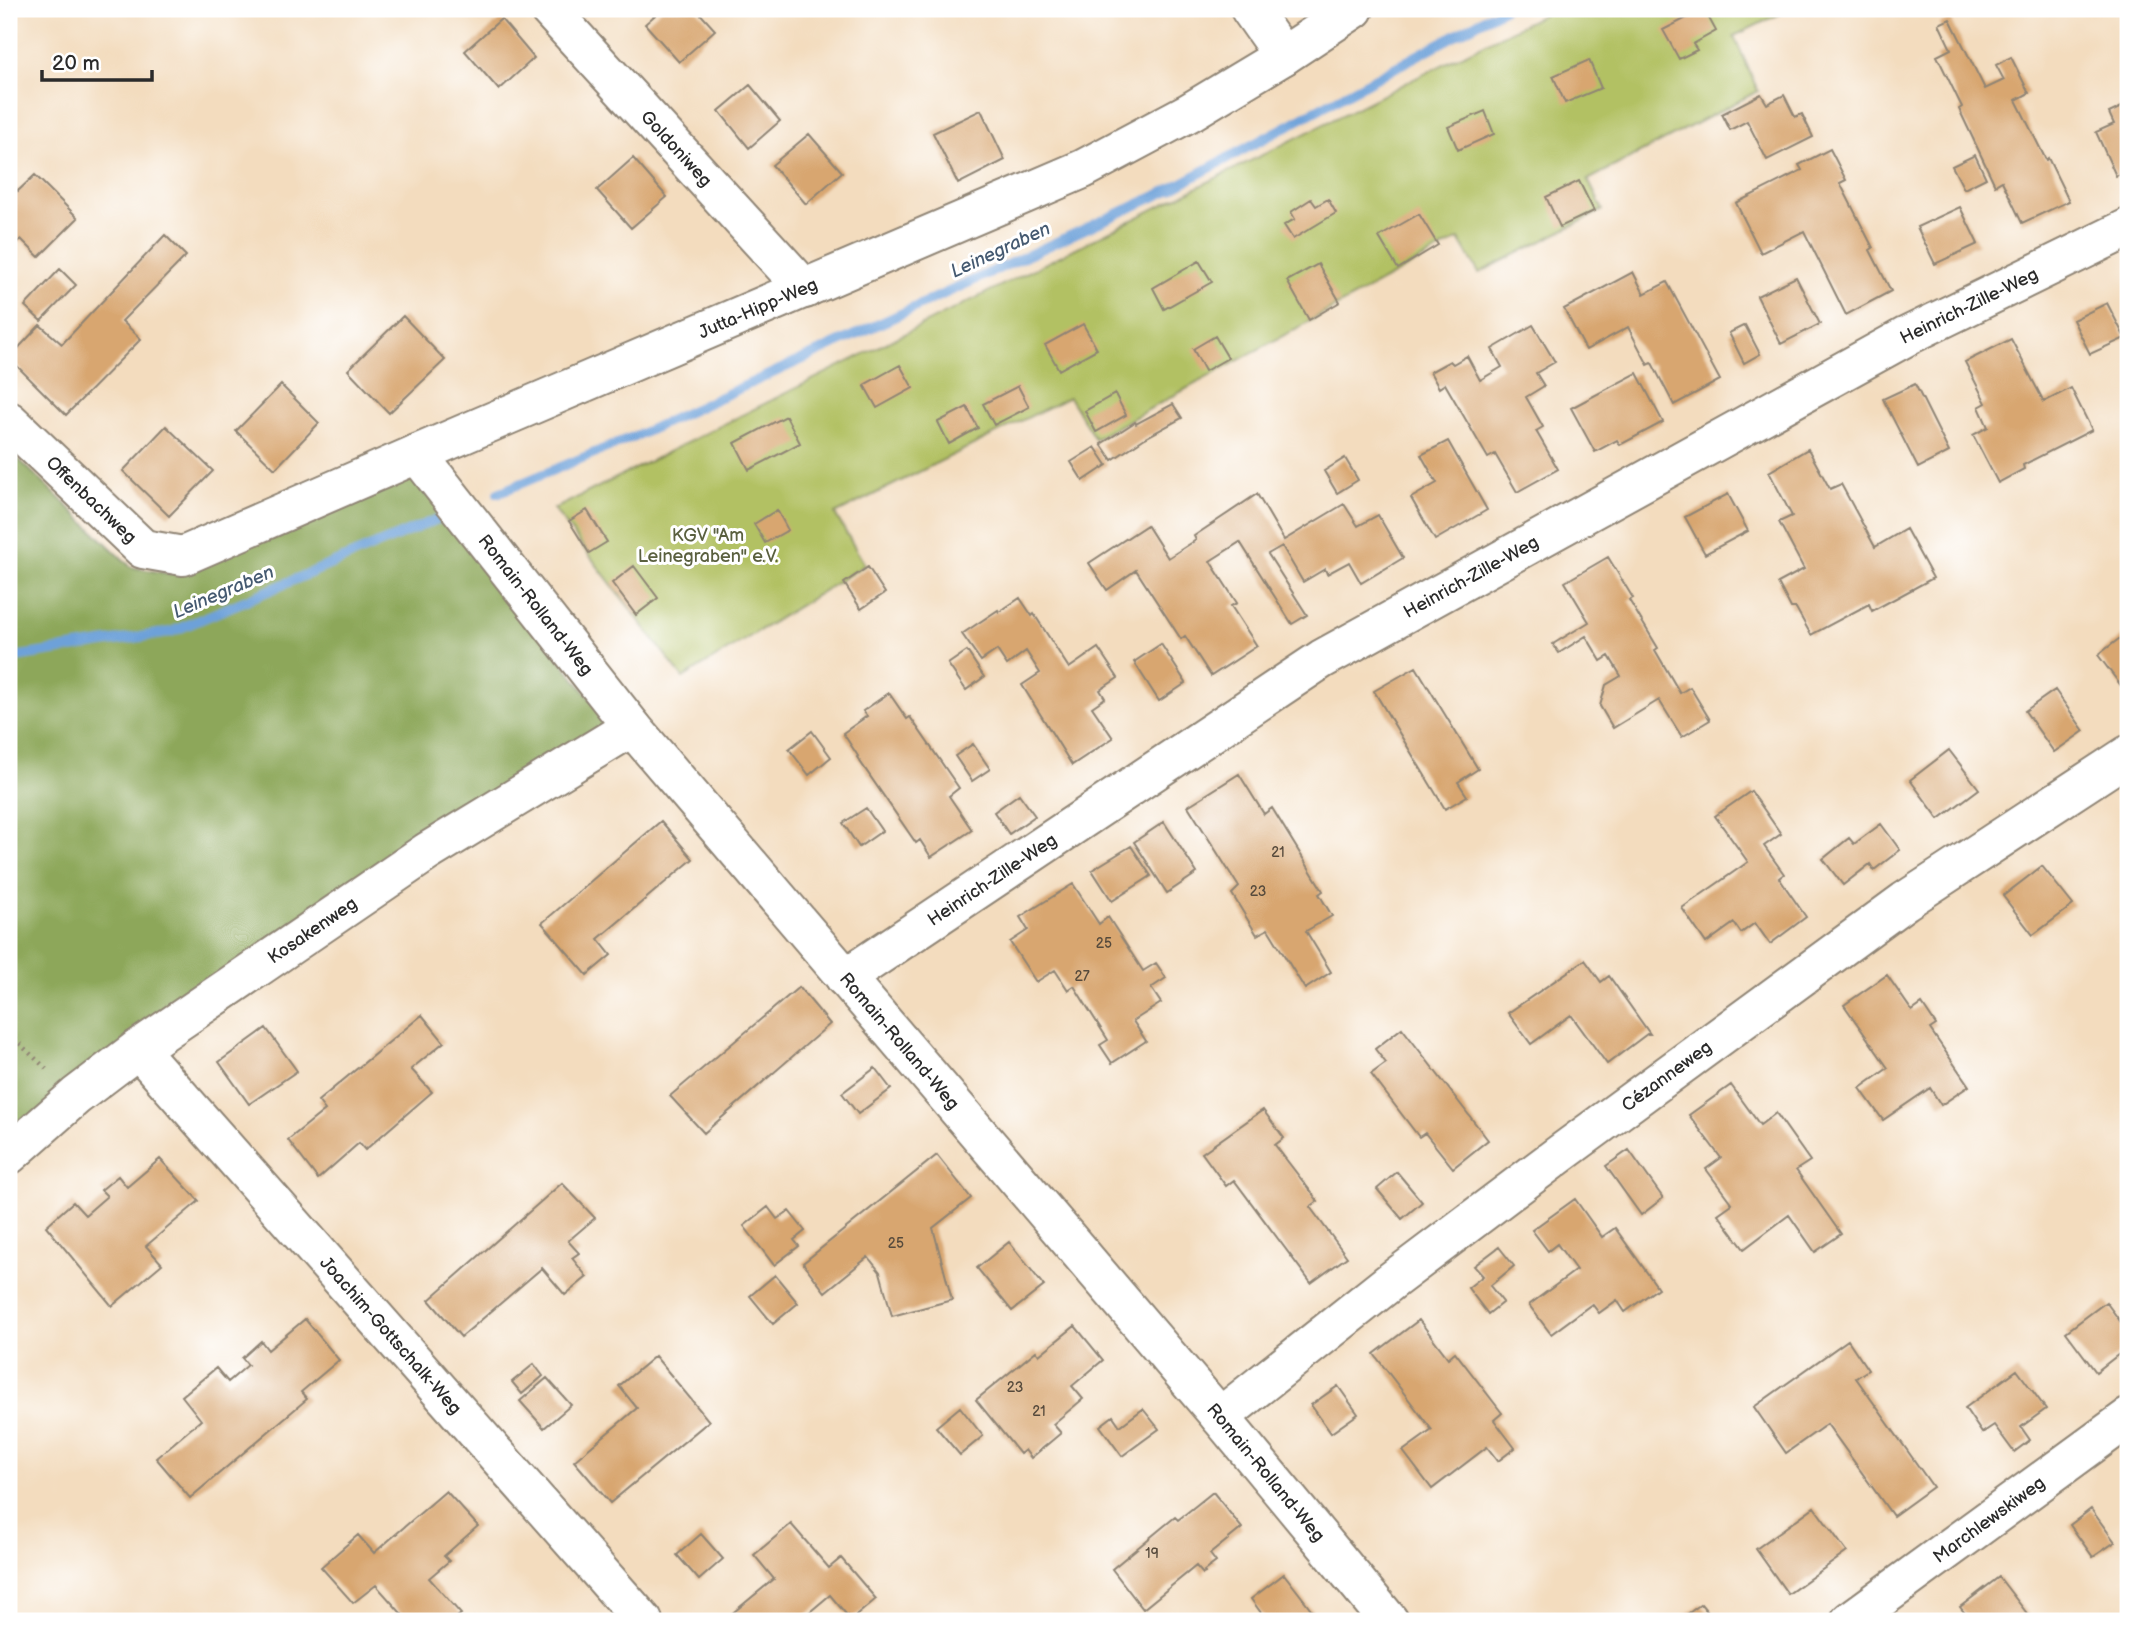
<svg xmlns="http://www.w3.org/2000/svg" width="2137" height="1630" font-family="'Balsamiq Sans',sans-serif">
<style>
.green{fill:#b2c164;stroke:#6e7648;stroke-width:2}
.forest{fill:#8da75a;stroke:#5c6942;stroke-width:2}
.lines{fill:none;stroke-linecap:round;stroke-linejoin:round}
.stream{stroke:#6da1d9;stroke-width:10}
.building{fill:#d8a670}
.minor-casing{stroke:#8f8474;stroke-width:42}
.path{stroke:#8f8474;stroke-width:4.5;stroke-dasharray:2 5;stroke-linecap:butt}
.minor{stroke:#fff;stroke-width:38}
.labels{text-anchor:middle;stroke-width:6;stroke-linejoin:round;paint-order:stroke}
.number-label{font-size:14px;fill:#564a3c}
.street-label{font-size:18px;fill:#2b2b2b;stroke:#fff}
.park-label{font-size:18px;fill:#5a603f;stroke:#fff}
.water-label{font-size:19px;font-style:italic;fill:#455a71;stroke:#fff}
</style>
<rect width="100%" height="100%" fill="#fff"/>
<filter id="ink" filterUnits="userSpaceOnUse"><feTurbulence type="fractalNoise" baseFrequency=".0143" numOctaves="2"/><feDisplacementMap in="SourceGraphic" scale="14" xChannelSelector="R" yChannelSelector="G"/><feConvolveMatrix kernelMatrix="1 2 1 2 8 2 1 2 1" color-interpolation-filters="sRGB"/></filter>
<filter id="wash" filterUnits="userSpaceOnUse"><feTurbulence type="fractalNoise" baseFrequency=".00686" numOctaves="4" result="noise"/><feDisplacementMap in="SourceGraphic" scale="28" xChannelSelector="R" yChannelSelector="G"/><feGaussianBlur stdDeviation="1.57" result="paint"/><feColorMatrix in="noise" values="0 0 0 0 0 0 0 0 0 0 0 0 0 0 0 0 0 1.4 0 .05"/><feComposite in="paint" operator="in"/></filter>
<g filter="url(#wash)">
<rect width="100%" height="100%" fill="#f3dcbe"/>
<path class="green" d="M1554,9H1790L1734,36L1758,91L1588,180L1603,210L1479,273L1459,239L1095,439L1069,397L835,514L865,565L683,678L554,509Z"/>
<path class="forest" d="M9,450L131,567L170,574L416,474L610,724L9,1142Z"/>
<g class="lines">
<path class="stream" d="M498,493L645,432L1169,190L1503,9
M9,658L171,632L440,518"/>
</g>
<g id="blocks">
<path class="building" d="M662,9H696L715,30L679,62L645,24Z
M1704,9L1716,31L1693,44L1697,50L1679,59L1663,30Z
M501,19L534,58L499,90L465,51Z
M1950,19L1985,89L2004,80L1996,65L2011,57L2029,93L2016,100L2046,160L2048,158L2069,201L2022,223L2002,181L1995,185L1959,109L1962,107L1937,56L1951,49L1939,24Z
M1589,60L1601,88L1565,103L1553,76Z
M750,85L780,121L749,148L719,111Z
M1761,94L1767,104L1784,95L1795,117L1802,114L1813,137L1767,160L1747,121L1730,130L1722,114Z
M2128,104V171L2116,176L2096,132L2114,124L2109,113Z
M981,110L1005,160L958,184L933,133Z
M1485,111L1494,134L1458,150L1448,127Z
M809,134L842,172L806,204L772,165Z
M1830,149L1846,180L1840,183L1873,248L1870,250L1891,291L1846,315L1804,231L1761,253L1736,203L1802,170L1799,165Z
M1975,155L1986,178L1964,189L1952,166Z
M633,158L667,197L631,228L597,190Z
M35,175L78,218L39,257L21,239L9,251V182L18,191Z
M1579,181L1594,211L1560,227L1546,197Z
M1311,199L1316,206L1328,199L1336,213L1293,239L1284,225L1295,219L1291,212Z
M1960,207L1978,244L1935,264L1917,227Z
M1419,214L1438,245L1398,269L1379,237Z
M165,235L186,256L122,321L141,339L66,415L9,358L40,325L62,344Z
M1199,261L1212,282L1164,309L1153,288Z
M1318,264L1340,302L1309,320L1287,281Z
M60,269L76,285L41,321L25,306Z
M1633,272L1644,294L1667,282L1720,380L1674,405L1652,363L1648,365L1628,327L1586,350L1564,309Z
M1796,277L1820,324L1781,344L1757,296Z
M2107,303L2125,338L2090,354L2073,320Z
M403,316L445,360L389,413L348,370Z
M1083,324L1097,349L1059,370L1045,345Z
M1533,325L1555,362L1536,373L1544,386L1526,397L1543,427L1536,431L1558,469L1517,492L1495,454L1488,458L1445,384L1439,388L1430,372L1450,361L1453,364L1467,356L1480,380L1502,367L1492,349Z
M1745,325L1760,354L1744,363L1729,333Z
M1215,336L1228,358L1205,371L1193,349Z
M2011,339L2044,402L2071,388L2092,430L2023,465L2024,469L1998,483L1973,435L1988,427L1979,407L1986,403L1965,362Z
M900,365L913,388L877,408L864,385Z
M1637,373L1663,422L1620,445L1617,440L1595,452L1571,408Z
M1915,384L1949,452L1918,468L1883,399Z
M281,385L319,423L275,469L236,431Z
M1018,386L1029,407L994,425L983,404Z
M1115,394L1126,415L1096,432L1085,411Z
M1173,404L1182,418L1145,438L1112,460L1101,444L1135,422L1136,424Z
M967,407L978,428L949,444L938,422Z
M786,416L800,443L749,470L735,443Z
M166,426L213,471L169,516L123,471Z
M1448,441L1487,510L1435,540L1411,498L1437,483L1421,455Z
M1095,447L1107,465L1083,481L1071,462Z
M1808,449L1830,489L1841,484L1875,547L1906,529L1933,578L1872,611L1869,604L1811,635L1796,608H1791L1778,583L1804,569L1779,522L1792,516L1769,472Z
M1345,458L1358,480L1337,493L1324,471Z
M1257,494L1284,540L1344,504L1358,526L1378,515L1403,558L1361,583L1349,562L1327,574L1325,569L1303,582L1282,546L1268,554L1307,615L1292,624L1240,542L1210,561L1237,603L1231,606L1257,646L1211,676L1185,636L1181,639L1136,570L1107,590L1089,563L1147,525L1168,558L1196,540L1194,536Z
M1728,494L1748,531L1705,554L1685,517Z
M587,510L607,542L589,553L569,521Z
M777,510L788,530L765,543L754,524Z
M1608,557L1633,598L1629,600L1658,648L1655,650L1680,693L1690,687L1710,720L1682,737L1659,700L1613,728L1600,706L1606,685L1621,676L1609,656L1601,661L1586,636L1559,653L1553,644L1589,622L1565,582Z
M634,566L658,598L636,615L612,583Z
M868,567L885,593L861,609L844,583Z
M1020,598L1032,616L1034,614L1069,668L1098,648L1118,678L1100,690L1105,698L1092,707L1113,738L1072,765L1022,685L1040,673L1026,651L1007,665L997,650L981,661L962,634L998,610L999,612Z
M2128,632V695L2098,655Z
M1161,644L1186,683L1159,701L1134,662Z
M967,651L984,677L966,690L948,664Z
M1416,667L1478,769L1458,782L1467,796L1445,809L1374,691Z
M2055,690L2084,731L2054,752L2025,711Z
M889,693L907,719L910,717L959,788L949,796L972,830L931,857L920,840L916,843L857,757L858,756L843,733L867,716L863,711Z
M812,731L831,757L809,775L789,749Z
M973,744L990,769L972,781L955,756Z
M1949,750L1979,789L1939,819L1910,780Z
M1239,774L1264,814L1272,808L1323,891L1319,894L1332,916L1306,931L1331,972L1305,989L1268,929L1257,935L1232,894L1239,887L1188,806Z
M1751,791L1781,834L1764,846L1784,874L1779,878L1806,917L1770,944L1755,923L1741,933L1734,923L1706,943L1682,908L1748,862L1715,816Z
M1019,794L1035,816L1009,834L994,812Z
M866,808L882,831L859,847L843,823Z
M661,821L693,859L598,939L611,955L587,975L542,923Z
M1164,822L1197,873L1167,893L1134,842Z
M1881,824L1900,850L1874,870L1870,864L1843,885L1823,859L1849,838L1854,844Z
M1131,846L1151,876L1112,901L1092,870Z
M2042,866L2073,905L2033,935L2003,896Z
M1073,884L1099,924L1108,917L1143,971L1156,963L1166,978L1151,988L1161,1003L1133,1021L1146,1041L1112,1063L1100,1045L1108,1040L1074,986L1068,990L1055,970L1036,982L1010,942L1028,930L1020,917Z
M1585,960L1601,982L1609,976L1650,1034H1647L1607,1064L1571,1015L1531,1044L1508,1013Z
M1887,975L1912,1011L1922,1004L1936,1025L1930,1029L1969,1086L1941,1105L1930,1088L1883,1120L1860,1088L1888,1068L1844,1005Z
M799,987L830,1024L704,1133L670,1096Z
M422,1015L444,1042L411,1069L432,1092L365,1150L359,1143L318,1179L288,1140L325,1110L318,1101Z
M266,1028L297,1071L249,1104L219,1062Z
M1402,1028L1488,1140L1453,1168L1425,1133L1419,1137L1371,1074L1386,1063L1375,1049Z
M875,1068L891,1089L858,1114L842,1093Z
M1731,1085L1760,1125L1776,1113L1810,1161L1796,1170L1841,1234L1815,1252L1789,1215L1744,1249L1718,1214L1732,1204L1706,1169L1721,1158L1689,1115Z
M1263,1110L1284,1138L1275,1145L1318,1201L1310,1207L1347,1257L1311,1283L1234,1180L1226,1186L1202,1153Z
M1629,1150L1663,1198L1641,1215L1606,1166Z
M937,1155L971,1198L933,1228L952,1300L892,1316L880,1272L868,1257L825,1292L803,1263Z
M160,1159L199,1201L146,1246L162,1264L112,1306L46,1226L73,1202L85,1215L107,1196L101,1190L118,1176L127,1187Z
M1397,1172L1422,1202L1402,1219L1377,1189Z
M562,1183L595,1218L568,1241L579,1253L572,1258L587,1277L565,1295L542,1268L461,1337L429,1300Z
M1575,1199L1602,1237L1615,1228L1658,1288L1625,1312L1617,1300L1599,1313L1592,1304L1551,1334L1529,1305L1576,1270L1557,1244L1548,1251L1532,1230Z
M768,1207L777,1219L789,1211L805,1231L794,1240L799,1246L774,1265L744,1226Z
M1009,1242L1044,1286L1012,1311L977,1268Z
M1499,1247L1514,1266L1490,1286L1503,1302L1488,1314L1468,1288L1483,1276L1474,1266Z
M775,1275L798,1303L773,1324L750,1296Z
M2106,1302L2128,1332V1347L2096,1372L2066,1332Z
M305,1319L339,1360L301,1392L307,1399L190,1498L156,1458L201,1420L182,1396L216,1368L228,1382L248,1365L242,1358L261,1341L268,1350Z
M1419,1320L1448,1358L1455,1352L1502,1413L1494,1420L1515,1448L1498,1461L1487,1447L1432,1489L1403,1451L1432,1430L1374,1354Z
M1075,1326L1103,1360L1072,1386L1083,1399L1053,1424L1061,1433L1031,1458L1025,1450L1020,1454L976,1400L1036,1351L1039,1355Z
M1848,1340L1868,1370L1856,1378L1933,1487L1893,1516L1827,1424L1786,1453L1754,1407Z
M655,1356L709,1421L610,1503L574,1461L637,1408L619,1386Z
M534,1364L543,1376L522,1394L512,1382Z
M2017,1370L2046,1409L2021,1427L2030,1440L2014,1452L1994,1425L1982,1433L1965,1408Z
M547,1378L571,1405L544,1428L520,1401Z
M1338,1386L1358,1414L1331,1433L1311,1405Z
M960,1407L983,1436L960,1455L936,1427Z
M1143,1409L1159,1429L1122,1456L1100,1426L1113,1416L1120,1426Z
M446,1491L478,1526L444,1556L449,1561L429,1578L461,1614L452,1621H408L376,1585L353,1603L321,1567L358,1535L374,1553Z
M1213,1492L1242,1528L1210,1554L1216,1562L1204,1571L1205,1573L1203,1574L1196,1566L1143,1609L1112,1569L1175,1517L1178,1520Z
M1814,1507L1847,1552L1788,1594L1756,1549Z
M2091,1509L2115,1542L2093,1557L2070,1525Z
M791,1524L829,1568L841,1558L876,1599L851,1620L830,1595L799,1621H723L774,1579L754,1555Z
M701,1534L723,1559L699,1580L677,1555Z
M1284,1574L1301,1596L1320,1621H1267L1251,1599Z
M1999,1577L2029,1616L2022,1621H1971L1960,1607Z
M1701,1604L1715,1621H1678Z"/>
</g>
</g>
<g filter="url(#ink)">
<use href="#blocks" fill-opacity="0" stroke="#8f8474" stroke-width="2"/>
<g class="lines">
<g class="minor-casing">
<g id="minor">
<path id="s1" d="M549,9L805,289"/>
<path d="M1250,9L1283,56"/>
<path id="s2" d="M9,421L143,549L183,556L417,454L1083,169L1190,112L1283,56L1354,9"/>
<path id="s3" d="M417,454L632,727L1220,1417L1389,1621"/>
<path id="s4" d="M845,978L1322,659L1907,336L2128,228"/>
<path id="s5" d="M138,1049L643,1621"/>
<path id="s6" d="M9,1155L76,1096L138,1049L427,852L632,727"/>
<path id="s7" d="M1220,1417L1390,1282L1560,1154L1905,901L2128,755"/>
<path id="s8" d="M1850,1621L2128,1418"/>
</g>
</g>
<path class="path" d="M9,1034L50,1072"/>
<use href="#minor" class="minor"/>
</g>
</g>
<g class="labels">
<g class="number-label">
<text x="1278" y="857">21</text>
<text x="1258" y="896">23</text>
<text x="1104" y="948">25</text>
<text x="1082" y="981">27</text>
<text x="896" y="1248">25</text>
<text x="1015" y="1392">23</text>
<text x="1039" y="1416">21</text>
<text x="1152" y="1558">19</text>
</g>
<g class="street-label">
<text dy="6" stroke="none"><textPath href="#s1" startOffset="189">Goldoniweg</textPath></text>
<text dy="6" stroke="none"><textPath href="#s4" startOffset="1311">Heinrich-Zille-Weg</textPath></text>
<text dy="6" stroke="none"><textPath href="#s2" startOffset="852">Jutta-Hipp-Weg</textPath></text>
<text dy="6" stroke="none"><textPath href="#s2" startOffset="114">Offenbachweg</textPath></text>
<text dy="6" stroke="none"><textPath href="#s4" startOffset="744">Heinrich-Zille-Weg</textPath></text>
<text dy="6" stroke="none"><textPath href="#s3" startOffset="192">Romain-Rolland-Weg</textPath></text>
<text dy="6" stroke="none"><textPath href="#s4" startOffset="177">Heinrich-Zille-Weg</textPath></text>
<text dy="6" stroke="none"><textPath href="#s6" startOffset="378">Kosakenweg</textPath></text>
<text dy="6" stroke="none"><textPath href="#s3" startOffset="760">Romain-Rolland-Weg</textPath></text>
<text dy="6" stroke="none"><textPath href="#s7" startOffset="562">Cézanneweg</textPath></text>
<text dy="6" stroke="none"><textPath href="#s5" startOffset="382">Joachim-Gottschalk-Weg</textPath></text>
<text dy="6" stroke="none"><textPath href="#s3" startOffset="1326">Romain-Rolland-Weg</textPath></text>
<text dy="6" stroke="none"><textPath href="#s8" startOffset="172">Marchlewskiweg</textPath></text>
</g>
<g class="park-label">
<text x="708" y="541">KGV "Am<tspan x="708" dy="21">Leinegraben" e.V.</tspan></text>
</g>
<g class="water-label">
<text transform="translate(1000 249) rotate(-25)" y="7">Leinegraben</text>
<text transform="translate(223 591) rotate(-23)" y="7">Leinegraben</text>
</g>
</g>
<rect width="2137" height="1630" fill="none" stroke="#fff" stroke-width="35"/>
<path d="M42 70v10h110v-10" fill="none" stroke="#2b2b2b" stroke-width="3.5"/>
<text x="52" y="70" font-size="21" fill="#2b2b2b" stroke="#ffffff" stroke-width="5" paint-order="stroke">20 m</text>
</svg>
